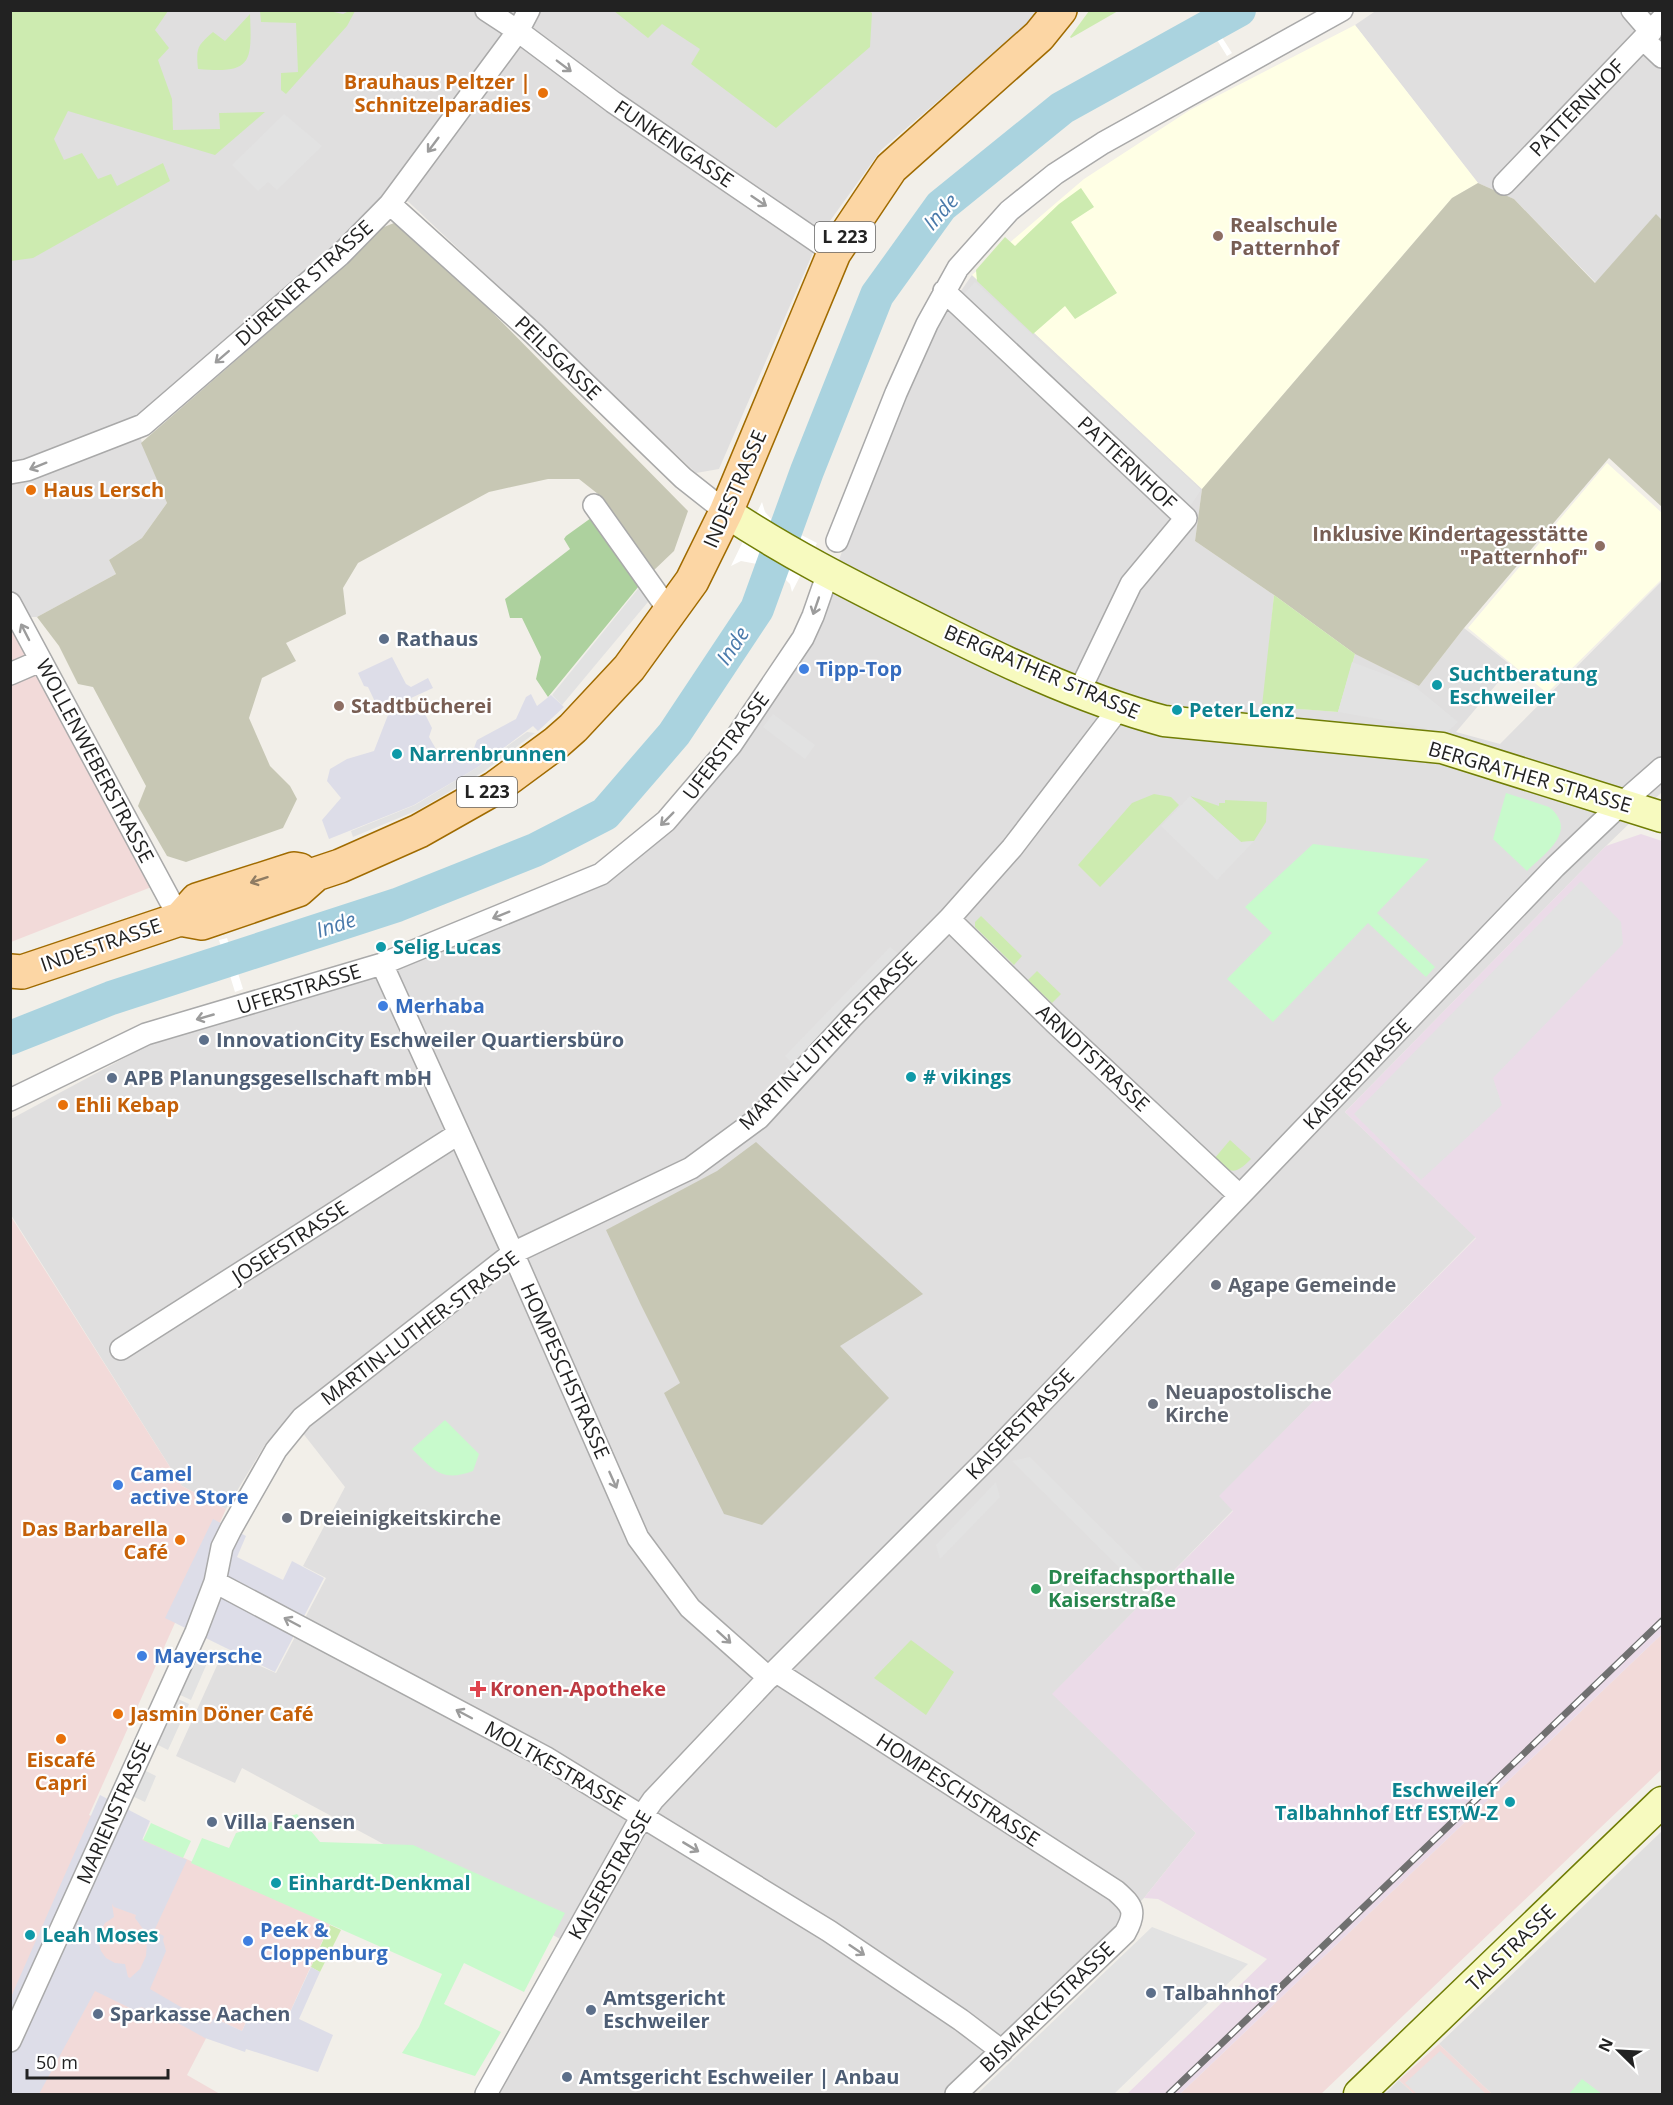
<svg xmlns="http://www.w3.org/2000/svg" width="1673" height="2105" font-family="'Open Sans',sans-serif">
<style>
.residential{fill:#e0dfdf}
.commercial{fill:#f2dad9}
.industrial{fill:#ebdbe8}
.education{fill:#ffffe5}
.construction{fill:#c7c7b4}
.grass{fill:#cdebb0}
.forest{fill:#add19e}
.park{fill:#c8facc}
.parking{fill:#e2e2e2}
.plaza{fill:#dddde8;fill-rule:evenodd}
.pier{fill:#fff}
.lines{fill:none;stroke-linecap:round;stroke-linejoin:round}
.river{stroke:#aad3df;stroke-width:34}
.minor-casing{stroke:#a9a9a9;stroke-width:24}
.secondary-casing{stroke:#707d05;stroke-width:33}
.primary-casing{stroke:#a06b00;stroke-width:36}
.minor{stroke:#fff;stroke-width:21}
.secondary{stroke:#f7fabf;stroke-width:30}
.primary{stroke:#fcd6a4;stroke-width:33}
.rail-casing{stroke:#707070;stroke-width:7}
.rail{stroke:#fff;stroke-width:4.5;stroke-dasharray:14;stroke-linecap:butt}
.oneway{stroke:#9c9c9c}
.oneway2{stroke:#8f7c63}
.food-dot{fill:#e8710a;stroke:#fff;stroke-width:2}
.education-dot{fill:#8d6e63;stroke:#fff;stroke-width:2}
.service-dot{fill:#5c6f8a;stroke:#fff;stroke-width:2}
.shop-dot{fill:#3f7fe0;stroke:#fff;stroke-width:2}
.culture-dot{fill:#0f9aa8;stroke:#fff;stroke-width:2}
.worship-dot{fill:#6b7280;stroke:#fff;stroke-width:2}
.leisure-dot{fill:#2e9e5b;stroke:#fff;stroke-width:2}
.health-dot{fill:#e0444e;stroke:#fff;stroke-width:2}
.labels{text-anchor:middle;stroke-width:4.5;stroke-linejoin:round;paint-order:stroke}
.shield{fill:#fff;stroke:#646464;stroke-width:1.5}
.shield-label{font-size:18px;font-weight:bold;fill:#222}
.food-label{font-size:20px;font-weight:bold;fill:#c56008;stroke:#fff;text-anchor:start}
.street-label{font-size:20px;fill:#222;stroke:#fff}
.education-label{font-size:20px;font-weight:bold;fill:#785e54;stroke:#fff;text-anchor:start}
.service-label{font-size:20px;font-weight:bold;fill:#4e5e75;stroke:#fff;text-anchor:start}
.shop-label{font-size:20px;font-weight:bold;fill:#366cbe;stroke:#fff;text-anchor:start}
.culture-label{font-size:20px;font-weight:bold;fill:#0d838f;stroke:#fff;text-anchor:start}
.worship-label{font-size:20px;font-weight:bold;fill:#5b616d;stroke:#fff;text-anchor:start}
.leisure-label{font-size:20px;font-weight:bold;fill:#27864d;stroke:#fff;text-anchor:start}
.health-label{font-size:20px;font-weight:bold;fill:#be3a42;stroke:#fff;text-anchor:start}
.water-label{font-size:21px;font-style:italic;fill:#4a7aab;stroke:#fff}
</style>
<rect width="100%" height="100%" fill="#f2efe9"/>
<path class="residential" d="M1377,10L1662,11V220L1656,215L1596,283L1514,199L1478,183L1355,25Z
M11,11H1039L1026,25L881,150L822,232L719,469L696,473L396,190L336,253L135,425L167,503L142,538L109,560L116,574L37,617H23L11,593Z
M972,275L1202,489L1195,541L1274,595L1263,706L1338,712L1355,654L1419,686L1464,628L1512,666L1456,732L1500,744L1662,581V792L1606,846L1345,1112L1476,1237L1220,1496L1233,1510L1053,1694L1196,1833L1144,1898L946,2094H478L564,1941L242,1768L235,1783L176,1756L224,1650L276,1673L326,1578L303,1566L345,1487L291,1418L266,1443L226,1509L182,1486L11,1215V1119L156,1041L601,881L811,641L847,537L935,328Z
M1662,1831V2094H1492L1439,2044Z
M1399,2080L1414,2094H1385Z"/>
<path class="commercial" d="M10,615L154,886L11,942L10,941Z
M10,1215L182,1486L226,1509L89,1815L330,1924L286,2021L253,2006L242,2031L216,2019L187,2075L220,2094H11Z
M1662,1634V1769L1321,2094H1180Z
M1439,2044L1492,2094H1414L1399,2080Z"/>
<path class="industrial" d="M1641,834L1662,841V1634L1180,2094H1127L1267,1959L1158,1899L1144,1898L1196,1833L1052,1694L1233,1511L1219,1496L1476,1238L1345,1112L1606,846Z"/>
<path class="education" d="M1355,25L1478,183L1452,198L1202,489L972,275L1084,179L1190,110Z
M1607,463L1662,513V579L1547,693L1468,628Z"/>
<path class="construction" d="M1478,183L1514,199L1595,283L1656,214L1662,220V507L1609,458L1464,628L1419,686L1355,654L1274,595L1195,541L1202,489L1452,198Z
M394,223L418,237L688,511L674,551L651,573L598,494L579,479H548L489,492L358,563L343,588L346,614L286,643L296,661L262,678L249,718L270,766L290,786L297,799L283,828L186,862L167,856L138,806L146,786L93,687L78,684L59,646L37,617L116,574L109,560L142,538L167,503L141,443L334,275L369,233Z
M756,1142L923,1294L840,1346L889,1398L762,1525L724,1514L664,1393L680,1383L641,1305L606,1230L717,1171Z"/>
<path class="grass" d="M10,11H168L155,30L169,48L158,60L172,99L173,130L220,129L219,113L265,112L215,155L68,111L54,139L64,160L82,153L98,179L111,174L117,186L163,163L170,181L33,258L11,261Z
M260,11H329L343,14L349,11H355L347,26L286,94L281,90V73L298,72L296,23L261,22Z
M614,11H869L872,13L870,47L776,128L691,64L700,49L662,24L648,38Z
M1089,11H1118L1071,38L1070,37Z
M250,14C252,63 252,74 198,69C196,48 197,46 213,32L225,41Z
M1081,188L1094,207L1071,222L1117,293L1075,319L1065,306L1033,334L977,281L976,270L1005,237L1015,246L1059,204Z
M1274,595L1355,654L1338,712L1262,706Z
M1154,794L1171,797L1179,805L1100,887L1078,865L1132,803Z
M1190,796L1219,806V803H1225V800L1267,802L1266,822L1254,841L1241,842Z
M981,916L1022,956L1014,965L975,927V922Z
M1037,971L1061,994L1052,1003L1028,980Z
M1230,1140L1251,1159C1235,1175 1231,1174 1214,1159Z
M911,1640L954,1672L926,1715L874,1678Z
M330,1925L341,1930L320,1972L311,1967Z"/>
<path class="forest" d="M591,518L643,581L548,697L536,679L541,657L522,618H510L505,599L570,549L564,539L566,536Z"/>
<path class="park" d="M1506,793L1549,807C1579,831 1545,853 1527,871L1493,839Z
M1313,844L1429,859L1377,913L1435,967L1426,977L1368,923L1273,1022L1227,979L1272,933L1245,907Z
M445,1420L479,1454L473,1471C441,1483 433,1469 412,1449Z
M297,1814L320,1842L413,1845L565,1913L524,1992L464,1963L444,2004L501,2032L475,2076L402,2053L419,2027L442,1974L191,1863L202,1838L229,1848L236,1833Z
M151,1823L191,1841L183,1858L143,1840Z
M1582,2079L1602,2094H1569Z"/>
<path class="parking" d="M284,114L322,146L277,190L268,182L258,191L232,165Z
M975,282L1201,490L1189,508L964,294Z
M642,584L653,596L562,705L552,695Z
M1352,662L1413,685L1458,722L1445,734L1413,725L1338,712Z
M773,714L815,745L805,759L763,727Z
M527,732L535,733L483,772L418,810L353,837L351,831L415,805L478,767Z
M1190,796L1241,842L1254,841L1217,880L1161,826Z
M1581,881L1621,922L1623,944L1493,1078L1502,1105L1421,1180L1354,1114Z
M890,947L901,956L795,1066L785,1056Z
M1030,1457L1158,1584L1142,1590L1012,1461Z
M996,1482L1000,1497L940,1559L936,1545Z
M199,1648L211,1654L191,1700L178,1694Z
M176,1698L189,1704L168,1750L156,1744Z
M144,1770L156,1776L145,1802L132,1796Z
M1152,1927L1248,1964L1114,2094H977Z
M1440,2051L1486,2094H1417L1405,2083Z"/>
<path class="plaza" d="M392,657L406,684L411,687L428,678L433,688L411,698L416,710L425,714L432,728L429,737L436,749L460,758L474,748L477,740L516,719L526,697L531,694L537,706L551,695L564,707L538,731L533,726L478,767L414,805L329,839L322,820L341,798L327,781L330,769L347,759L374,751L388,715L386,710L377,706L368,687L364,686L358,673Z
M213,1519L246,1536L237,1557L283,1580L292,1561L324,1578L275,1672L165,1618Z
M100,1795L150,1821L142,1840L187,1860L154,1931L164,1936L163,1940L166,1951L150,1989L210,2024L214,2018L242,2031L253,2007L286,2021L311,1967L320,1972L299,2019L333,2035L318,2072L246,2049L245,2052L205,2038L156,2011L154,2013L141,2007L138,2012L95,1991L39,2094H11V1997ZM112,1904L114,1907L136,1915L135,1918L143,1929L147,1942L146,1956L140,1969L130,1978L128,1977L125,1964L115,1963L106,1958L101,1951L98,1941L100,1931L105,1923L114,1917Z"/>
<path class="pier" d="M1199,11H1205L1232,53L1227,56Z
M762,502L765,512L772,520L817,543L792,592L790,584L783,577L757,564L741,561L731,566Z
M227,938L243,989L235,992L219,940Z"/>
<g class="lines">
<path class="river" d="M10,1038L111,998L397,905L535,850L605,814L674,734L757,609L807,471L877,295L941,206L1062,108L1239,10"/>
<g class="minor-casing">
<path id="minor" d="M486,10L518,31L613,102L834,253
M1632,10L1651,32
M1643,39L1662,57
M1504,184L1662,19
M390,204L534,334L683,478L726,512
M944,291L1186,518L1131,584L1079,692
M10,473L27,470L143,425L340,255L390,204L518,31L529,10
M594,505L670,612
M837,541L896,393L927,324L958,268L1009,211L1055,174L1103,143L1342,10
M10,603L180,919
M10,674L40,661
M949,919L1055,1023L1239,1195
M382,964L513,1253L638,1538L690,1608L769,1678
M10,1100L146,1034L382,964L601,874L666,821L731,745L803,638L813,616L828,573
M121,1349L458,1134
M215,1582L545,1757L829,1931L961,2020L1002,2051
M775,1671L1116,1891C1133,1906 1137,1912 1125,1933L956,2094
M10,2041L196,1632L215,1582L222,1547L231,1529L276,1450L302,1418L513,1253L691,1168L759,1118L852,1017L949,919L1012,848L1120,707
M486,2094L642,1816L653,1800L775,1671L993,1453L1555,867L1621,804L1662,768"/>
</g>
<g class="secondary-casing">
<path id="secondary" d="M726,512C786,552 849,584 913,616C992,656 1078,698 1164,721L1442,748L1662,817
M1359,2094L1662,1802"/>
</g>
<g class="primary-casing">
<path id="primary" d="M180,919L197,900L294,869L300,870
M10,971L22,972L180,919L202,923L298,890L316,874L340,866L419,831L495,788L556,743L573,728L629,668L692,581L726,512L834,253L891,168L1039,36L1060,10"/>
</g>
<use href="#minor" class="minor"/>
<use href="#secondary" class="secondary"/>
<use href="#primary" class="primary"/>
<g class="rail-casing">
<path id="rail" d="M1169,2094L1662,1621"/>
</g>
<use href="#rail" class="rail"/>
</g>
<defs><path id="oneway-shaft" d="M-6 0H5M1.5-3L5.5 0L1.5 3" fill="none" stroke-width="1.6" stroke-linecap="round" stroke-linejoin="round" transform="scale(1.5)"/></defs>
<g class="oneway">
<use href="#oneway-shaft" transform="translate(564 66) rotate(37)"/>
<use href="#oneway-shaft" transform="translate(433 145) rotate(127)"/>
<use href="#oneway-shaft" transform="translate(759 201) rotate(34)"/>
<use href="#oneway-shaft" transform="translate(222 357) rotate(139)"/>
<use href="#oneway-shaft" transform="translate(38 466) rotate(158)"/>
<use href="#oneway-shaft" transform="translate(816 606) rotate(109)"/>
<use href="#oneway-shaft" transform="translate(25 632) rotate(-117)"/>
<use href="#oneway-shaft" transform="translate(667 819) rotate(135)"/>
<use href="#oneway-shaft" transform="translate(501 915) rotate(158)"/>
<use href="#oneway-shaft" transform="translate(205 1017) rotate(164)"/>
<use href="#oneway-shaft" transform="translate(613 1480) rotate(66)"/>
<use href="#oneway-shaft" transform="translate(292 1622) rotate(-152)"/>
<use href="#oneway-shaft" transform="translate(724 1637) rotate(42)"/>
<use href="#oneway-shaft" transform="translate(464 1714) rotate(-152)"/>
<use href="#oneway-shaft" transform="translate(691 1847) rotate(31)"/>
<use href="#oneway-shaft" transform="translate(857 1950) rotate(34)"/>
</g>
<use class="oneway2" href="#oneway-shaft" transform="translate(259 880) rotate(162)"/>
<g class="food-dot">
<circle cx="543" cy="93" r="6"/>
<circle cx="31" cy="490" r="6"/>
<circle cx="63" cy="1105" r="6"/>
<circle cx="180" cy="1540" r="6"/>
<circle cx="118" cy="1714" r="6"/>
<circle cx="61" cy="1739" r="6"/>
</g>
<g class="education-dot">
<circle cx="1218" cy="236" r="6"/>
<circle cx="1600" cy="546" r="6"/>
<circle cx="339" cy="706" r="6"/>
</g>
<g class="service-dot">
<circle cx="384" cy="639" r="6"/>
<circle cx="204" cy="1040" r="6"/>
<circle cx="112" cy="1078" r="6"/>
<circle cx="212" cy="1822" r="6"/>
<circle cx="1151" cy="1993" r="6"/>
<circle cx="591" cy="2010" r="6"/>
<circle cx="98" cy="2014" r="6"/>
<circle cx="567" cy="2077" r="6"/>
</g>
<g class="shop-dot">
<circle cx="804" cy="669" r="6"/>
<circle cx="383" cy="1006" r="6"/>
<circle cx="118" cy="1485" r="6"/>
<circle cx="142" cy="1656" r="6"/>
<circle cx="248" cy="1941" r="6"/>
</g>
<g class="culture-dot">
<circle cx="1437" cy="685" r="6"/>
<circle cx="1177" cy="710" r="6"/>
<circle cx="397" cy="754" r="6"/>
<circle cx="381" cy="947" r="6"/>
<circle cx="911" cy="1077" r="6"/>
<circle cx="1510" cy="1802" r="6"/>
<circle cx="276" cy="1883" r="6"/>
<circle cx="30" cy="1935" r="6"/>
</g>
<g class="worship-dot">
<circle cx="1216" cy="1285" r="6"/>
<circle cx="1153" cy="1404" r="6"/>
<circle cx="287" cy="1518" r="6"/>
</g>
<circle class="leisure-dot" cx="1036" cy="1589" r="6"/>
<path class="health-dot" d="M475 1680h6v6h6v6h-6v6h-6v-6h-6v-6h6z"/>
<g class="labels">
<g class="shield">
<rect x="815" y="222" width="60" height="30" rx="4.5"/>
<rect x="457" y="777" width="60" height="30" rx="4.5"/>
</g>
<g class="shield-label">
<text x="845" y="243">L 223</text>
<text x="487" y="798">L 223</text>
</g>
<g class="food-label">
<text x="531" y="89" text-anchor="end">Brauhaus Peltzer |<tspan x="531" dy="23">Schnitzelparadies</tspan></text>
<text x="43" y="497">Haus Lersch</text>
<text x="75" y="1112">Ehli Kebap</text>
<text x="168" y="1536" text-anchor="end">Das Barbarella<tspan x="168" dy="23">Café</tspan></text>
<text x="130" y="1721">Jasmin Döner Café</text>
<text x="61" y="1767" text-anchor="middle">Eiscafé<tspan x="61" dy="23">Capri</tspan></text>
</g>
<g class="street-label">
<text transform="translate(1577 108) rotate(-46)" y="7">PATTERNHOF</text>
<text transform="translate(674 144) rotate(34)" y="7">FUNKENGASSE</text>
<text transform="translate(304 283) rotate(-42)" y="7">DÜRENER STRASSE</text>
<text transform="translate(558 358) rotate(44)" y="7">PEILSGASSE</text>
<text transform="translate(1127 463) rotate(43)" y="7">PATTERNHOF</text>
<text transform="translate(735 489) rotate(-66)" y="7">INDESTRASSE</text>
<text transform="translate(1042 672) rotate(23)" y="7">BERGRATHER STRASSE</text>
<text transform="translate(726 746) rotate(-53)" y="7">UFERSTRASSE</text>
<text transform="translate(95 761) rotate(62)" y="7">WOLLENWEBERSTRASSE</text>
<text transform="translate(1530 777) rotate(16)" y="7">BERGRATHER STRASSE</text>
<text transform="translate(101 945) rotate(-19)" y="7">INDESTRASSE</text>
<text transform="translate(299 989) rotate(-17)" y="7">UFERSTRASSE</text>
<text transform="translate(828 1041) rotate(-45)" y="7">MARTIN-LUTHER-STRASSE</text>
<text transform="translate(1093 1058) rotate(43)" y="7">ARNDTSTRASSE</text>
<text transform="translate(1357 1074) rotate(-46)" y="7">KAISERSTRASSE</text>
<text transform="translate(290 1242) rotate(-33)" y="7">JOSEFSTRASSE</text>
<text transform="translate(420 1328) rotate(-37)" y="7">MARTIN-LUTHER-STRASSE</text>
<text transform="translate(565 1371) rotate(66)" y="7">HOMPESCHSTRASSE</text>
<text transform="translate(1020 1424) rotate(-46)" y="7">KAISERSTRASSE</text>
<text transform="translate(555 1766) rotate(30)" y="7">MOLTKESTRASSE</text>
<text transform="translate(958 1790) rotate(33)" y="7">HOMPESCHSTRASSE</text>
<text transform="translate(114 1812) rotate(-66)" y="7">MARIENSTRASSE</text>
<text transform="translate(610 1875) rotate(-60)" y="7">KAISERSTRASSE</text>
<text transform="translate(1511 1948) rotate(-44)" y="7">TALSTRASSE</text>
<text transform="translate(1047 2007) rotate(-44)" y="7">BISMARCKSTRASSE</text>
</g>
<g class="education-label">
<text x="1230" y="232">Realschule<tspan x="1230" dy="23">Patternhof</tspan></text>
<text x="1588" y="541" text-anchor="end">Inklusive Kindertagesstätte<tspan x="1588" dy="23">"Patternhof"</tspan></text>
<text x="351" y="713">Stadtbücherei</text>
</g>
<g class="service-label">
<text x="396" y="646">Rathaus</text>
<text x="216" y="1047">InnovationCity Eschweiler Quartiersbüro</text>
<text x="124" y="1085">APB Planungsgesellschaft mbH</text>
<text x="224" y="1829">Villa Faensen</text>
<text x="1163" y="2000">Talbahnhof</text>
<text x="603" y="2005">Amtsgericht<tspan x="603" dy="23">Eschweiler</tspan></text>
<text x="110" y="2021">Sparkasse Aachen</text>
<text x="579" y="2084">Amtsgericht Eschweiler | Anbau</text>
</g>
<g class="shop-label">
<text x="816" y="676">Tipp-Top</text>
<text x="395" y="1013">Merhaba</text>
<text x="130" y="1481">Camel<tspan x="130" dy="23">active Store</tspan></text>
<text x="154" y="1663">Mayersche</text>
<text x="260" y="1937">Peek &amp;<tspan x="260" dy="23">Cloppenburg</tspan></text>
</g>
<g class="culture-label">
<text x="1449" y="681">Suchtberatung<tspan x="1449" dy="23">Eschweiler</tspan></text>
<text x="1189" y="717">Peter Lenz</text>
<text x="409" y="761">Narrenbrunnen</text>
<text x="393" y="954">Selig Lucas</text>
<text x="923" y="1084"># vikings</text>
<text x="1498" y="1797" text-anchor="end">Eschweiler<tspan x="1498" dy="23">Talbahnhof Etf ESTW-Z</tspan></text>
<text x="288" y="1890">Einhardt-Denkmal</text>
<text x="42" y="1942">Leah Moses</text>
</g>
<g class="worship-label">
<text x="1228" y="1292">Agape Gemeinde</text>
<text x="1165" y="1399">Neuapostolische<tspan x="1165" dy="23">Kirche</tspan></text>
<text x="299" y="1525">Dreieinigkeitskirche</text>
</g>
<g class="leisure-label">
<text x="1048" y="1584">Dreifachsporthalle<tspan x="1048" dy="23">Kaiserstraße</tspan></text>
</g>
<g class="health-label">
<text x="490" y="1696">Kronen-Apotheke</text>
</g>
<g class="water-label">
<text transform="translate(941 212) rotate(-48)" y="7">Inde</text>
<text transform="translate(733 646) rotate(-56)" y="7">Inde</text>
<text transform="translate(336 925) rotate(-18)" y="7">Inde</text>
</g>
</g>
<rect width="1673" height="2105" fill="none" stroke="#222222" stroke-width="24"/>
<g transform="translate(1619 2051) rotate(294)" stroke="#ffffff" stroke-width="4.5" paint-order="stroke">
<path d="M0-4.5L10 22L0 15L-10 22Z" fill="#222222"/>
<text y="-9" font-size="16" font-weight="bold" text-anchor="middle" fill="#222222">N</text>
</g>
<path d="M27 2069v9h141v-9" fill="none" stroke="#222222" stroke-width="3"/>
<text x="36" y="2069" font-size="18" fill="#222222" stroke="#ffffff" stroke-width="4.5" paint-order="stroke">50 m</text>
</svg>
